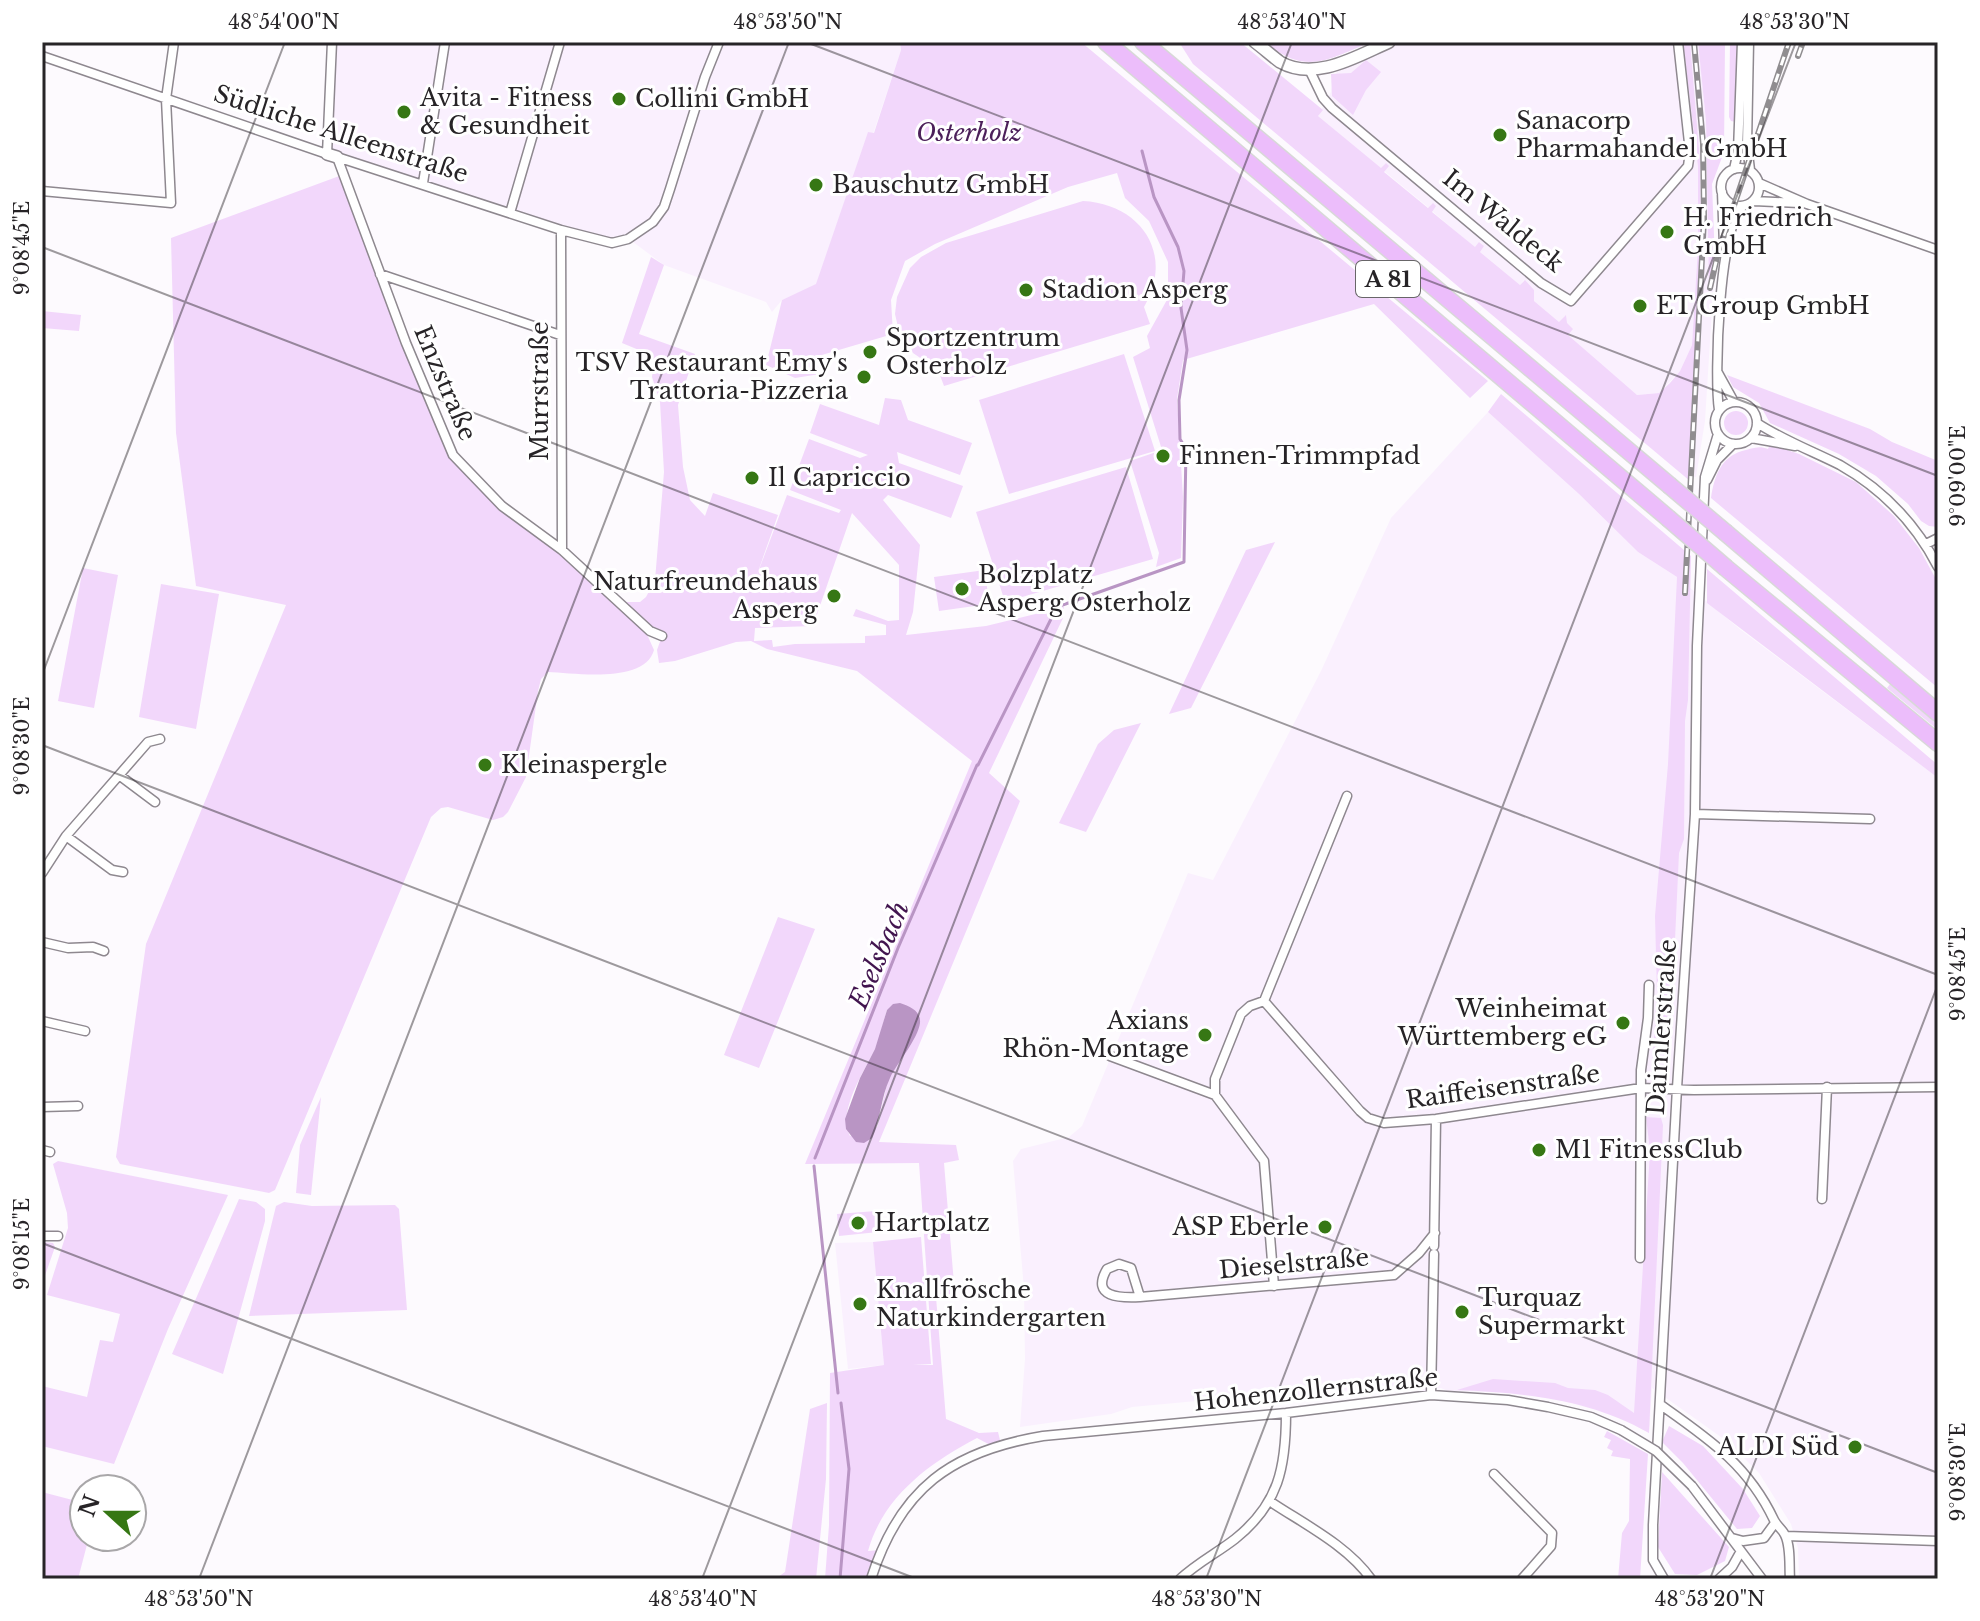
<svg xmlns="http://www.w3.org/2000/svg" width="1980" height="1621" font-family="'Libre Baskerville',serif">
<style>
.built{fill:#faf0fe}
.green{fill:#f2d7fb;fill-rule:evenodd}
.water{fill:#b995c4}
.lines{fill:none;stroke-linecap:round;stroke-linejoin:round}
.stream{stroke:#b995c4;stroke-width:3}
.minor-casing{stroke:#8e888f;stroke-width:11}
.tertiary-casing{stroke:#8e888f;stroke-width:14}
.motorway-casing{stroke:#d8d8d8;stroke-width:19}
.minor{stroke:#fff;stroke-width:8}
.tertiary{stroke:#fff;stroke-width:11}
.motorway{stroke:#ecbdfb;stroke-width:16}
.rail-casing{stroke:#908d90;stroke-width:6}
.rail{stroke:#fff;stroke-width:3;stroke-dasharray:9;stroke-linecap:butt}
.minor-bridge-casing{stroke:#8e888f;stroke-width:11;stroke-linecap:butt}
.motorway-bridge-casing{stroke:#d8d8d8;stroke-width:19;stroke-linecap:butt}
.minor-bridge{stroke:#fff;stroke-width:8}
.motorway-bridge{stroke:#ecbdfb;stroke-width:16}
.ticks{fill:none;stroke:#272427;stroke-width:2;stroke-opacity:0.45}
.poi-dot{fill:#367714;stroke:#fff;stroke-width:3}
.labels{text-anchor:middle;stroke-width:6;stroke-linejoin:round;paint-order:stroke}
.shield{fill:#fff;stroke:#686668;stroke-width:2}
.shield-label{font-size:22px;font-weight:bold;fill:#272427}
.poi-label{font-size:24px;fill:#272427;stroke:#fff;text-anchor:start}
.park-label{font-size:24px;font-style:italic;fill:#4c205a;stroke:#fff}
.street-label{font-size:24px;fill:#272427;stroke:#fff}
.water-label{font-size:26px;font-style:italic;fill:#42154f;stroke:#fff}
.neatline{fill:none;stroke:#272427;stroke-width:3}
.ticks-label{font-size:20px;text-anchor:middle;fill:#272427}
</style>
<rect width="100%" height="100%" fill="#fdfafe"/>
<path class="built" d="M332,42H900L901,50L873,134L868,133L816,285L782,300L772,312L766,302L664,265L629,239L612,242L327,154Z
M1389,42H1683L1698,167V247L1692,345L1680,371L1659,393L1637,395L1627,388L1568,335L1565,316L1560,323L1534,301L1524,280L1520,285L1479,251L1484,246L1480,242L1475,248L1432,211L1433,203L1429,208L1384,171L1388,166L1386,163L1381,169L1318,116L1331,92L1333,80L1342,62Z
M1690,42H1698L1701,69L1706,121L1710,283L1712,276L1714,277L1705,421L1696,477L1690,476L1701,227L1700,161Z
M1488,412L1579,494L1638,552L1677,577L1741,630L1938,778V1579H1799L1798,1548L1791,1524L1759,1473L1728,1442L1652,1388L1649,1433L1622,1418L1570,1401L1508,1392L1448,1391L1441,1388H1430L1423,1393L1422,1383L1418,1382L1415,1387L1410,1390H1348L1322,1397L1286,1400L1250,1396L1132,1407L1111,1414L1020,1427L1025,1359L1024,1289L1013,1161L1021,1149L1069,1137L1082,1126L1188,873L1213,880L1321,671L1391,518Z
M873,1242L884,1365L848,1369L835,1243Z"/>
<path class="green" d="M900,42H1081L1488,381L1470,398L1374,304L1183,360L1177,399L1183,497L1181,558L1156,567L1159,553L1130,461L1162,450L1133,357L1150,348L1147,336L1168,298V262L1149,221L1125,198L1117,173L1068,187L935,244L905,261L891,300L893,334L815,357L820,374L795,378L766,365L782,300L816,284L868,132L874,133L901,50Z
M1179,42H1240L1323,110L1318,116L1381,168L1386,163L1389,166L1384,172L1428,208L1433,203L1436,206L1432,212L1475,247L1479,242L1484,246L1480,252L1520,285L1525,280L1534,290V301L1559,322L1566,315L1567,323L1573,329L1568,335L1637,395L1659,393L1670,383L1680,371L1692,345L1698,247V167L1683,42H1690L1700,161L1701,227L1690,481L1193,64Z
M1265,42H1371C1326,60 1307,76 1265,42Z
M1698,42H1725L1724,152L1712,184L1715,260L1709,288L1706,121Z
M1730,42H1739L1736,122L1731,121L1729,117Z
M1366,60L1381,72L1366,90L1353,115L1332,96L1331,74L1351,73Z
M342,175L453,455L502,506L562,550L645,630L654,650C645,684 575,673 548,672L541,679L538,691L526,777L508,812L503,817L493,820L448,807L441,808L431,817L275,1190L269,1193L120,1164L116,1157L146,944L286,605L196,586L176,433L171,238Z
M1083,201C1141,204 1175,254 1144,307L1150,324L944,386L938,370L913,353L898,327L895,314L897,297L910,268L921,257L946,243Z
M651,257L664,265L639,334L695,354L678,405L683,467L690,500L705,516L713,493L778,515L754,583L787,495L839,513L841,510L790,490L809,439L860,458L868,455L810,433L820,404L879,425L885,398L901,400L908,420L972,443L960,475L897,452L899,463L963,486L951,518L888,495L883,500L920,545L913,612L906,635L986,626L1064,607L1063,618L989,773L1020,801L879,1142L956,1145L959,1160L944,1163L955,1296L936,1297L946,1419L979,1433L998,1432L1001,1444L994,1447L977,1438C929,1463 883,1497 868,1551L881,1550L871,1579H825L829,1525L830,1373L884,1365L873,1242L921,1237L931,1364L913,1365H933L919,1163L805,1164L972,761L857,671L767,649L751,641L736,642L675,661L659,663L657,650L662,636L620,602H640L646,597L655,580L664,472L660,402L652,377L654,360L651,355L622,343ZM852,513L899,565V620L888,621L856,609L853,616L886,625V635L865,636V643L795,644L773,647L772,640L754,641L755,628L813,626ZM887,1010L917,1032L888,1080L877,1127L850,1136C837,1110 865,1071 876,1047C881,1035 883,1022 887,1010Z
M42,311L81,315L79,331L42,328Z
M1124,354L1155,451L1009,494L979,400Z
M1727,375L1870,429L1892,442L1938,461V527L1929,526L1921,521L1908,504L1876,476L1839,454L1770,423L1759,403L1733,387Z
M1501,394L1691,556L1688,700L1685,721L1684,839L1679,853L1672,1005L1665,1067L1652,1066L1657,994L1655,916L1668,764L1677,577L1638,552L1579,494L1488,412Z
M1724 423a12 12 0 1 1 24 0a12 12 0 1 1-24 0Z
M1770,444L1799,454L1856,482L1894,516L1919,548L1938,583V688L1711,498C1714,477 1721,457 1742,451C1752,449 1758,445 1768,449Z
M1126,467L1153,559L1005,602L976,512Z
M1275,542L1191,708L1169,714L1246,550Z
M83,568L118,575L94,708L58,701Z
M1707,569L1938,765V778L1707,603Z
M985,570L989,604L939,611L934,577Z
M161,584L219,594L196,729L139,717Z
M1890,684L1938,725V730L1887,688Z
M1141,723L1086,832L1059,823L1098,744L1114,730Z
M778,917L815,929L759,1068L724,1055Z
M321,1097L311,1195L296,1193L300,1145Z
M1646,1117L1661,1118L1663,1125L1649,1433C1589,1399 1525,1393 1457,1390L1493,1379L1555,1383L1568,1388L1595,1390L1608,1395L1634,1413L1650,1151Z
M58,1161L228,1195L168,1329L114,1464L42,1446V1386L87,1397L100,1340L113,1342L120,1314L47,1295L68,1228L67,1213L53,1164Z
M239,1199L256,1202L265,1209V1221L223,1374L172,1354Z
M284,1202L312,1206L395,1205L399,1209L407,1310L249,1316L276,1206Z
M876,1211L878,1232L839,1236L837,1214Z
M42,1242L53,1243L55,1247L42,1284Z
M827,1403L826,1479L816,1579H766L778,1577L785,1572L810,1409Z
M1669,1426L1703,1446L1743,1489L1760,1516L1752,1528L1737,1529L1683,1463L1662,1442Z
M1607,1431L1648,1454L1640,1579H1618L1622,1533L1629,1521L1630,1459L1611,1456L1613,1451L1607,1448L1611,1440L1604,1437Z
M1662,1472L1729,1547L1725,1561L1697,1575L1675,1574L1658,1547Z
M42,1492L84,1503V1537H89L78,1579H42Z"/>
<path class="water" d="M900,1003C911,1007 921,1011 920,1023C918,1039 897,1063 890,1078C881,1097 881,1118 872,1138L864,1143L856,1142L846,1129L845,1119L860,1078L875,1049L887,1010L893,1004Z"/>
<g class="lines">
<path class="stream" d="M1057,607L1184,562L1186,449L1180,439L1179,400L1187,350L1181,308L1184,271L1178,247L1154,197L1142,151
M978,765L1054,613
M815,1158L898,948L977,765
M814,1166L838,1393
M840,1579L849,1469L841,1403"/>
<g class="minor-casing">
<path id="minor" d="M1749,42L1747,145L1750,170
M42,56L327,154L332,42
M1309,69L1323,98L1332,108L1541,283L1571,301L1688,166L1690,152L1678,42
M337,157L406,343L453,455L502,506L562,550L650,631L662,636
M337,157L561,230L612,243L628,239L653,222L664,207L670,189L705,77L719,42
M1721 187a19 19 0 1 1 38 0a19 19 0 1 1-38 0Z
M1734,169L1738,151L1742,42
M423,183L445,42
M1759,183L1807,204L1938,250
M42,191L171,203L166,99L174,42
M1722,192L1724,246
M1754,201L1799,203
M510,213L560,42
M561,230L562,550
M380,274L560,335
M1718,373L1734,402
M1715 423a21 21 0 1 1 42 0a21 21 0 1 1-42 0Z
M1719,410C1714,378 1719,224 1743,206
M1757,423C1783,440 1812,451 1840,465C1882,489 1916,524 1938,567
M1751,438L1795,446
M1707,480L1717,460L1733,444
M1926,544L1938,538
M119,775L155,802
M1695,814L1870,819
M66,836L112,870L123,872
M42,873L66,836L148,742L160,739
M42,942L68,948L93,947L104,951
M1264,1001L1347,796
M42,1021L85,1031
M1110,1056L1215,1095
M42,1107L78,1106
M42,1150L50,1152
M1822,1199L1827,1087
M42,1236H58
M1434,1246L1436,1119
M1640,1258L1641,1070L1648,1018L1649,985
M1274,1286L1264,1161L1215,1095V1079L1241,1014L1250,1006L1264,1001L1360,1111L1368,1118L1384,1123L1436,1119L1641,1088L1694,1090L1938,1087
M1140,1297L1131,1268L1119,1264L1107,1269C1090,1298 1121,1298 1140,1297L1394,1275L1419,1253L1435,1233
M1431,1395L1434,1254
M1661,1405C1709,1439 1748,1465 1774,1520C1777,1526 1783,1530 1785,1535C1791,1547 1789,1566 1790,1579
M1494,1474L1552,1533L1551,1546L1522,1579
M1692,1486L1762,1579
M1271,1502C1304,1524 1348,1546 1371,1579
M1786,1536L1938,1541
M1732,1538L1743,1541L1764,1538L1775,1523
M871,1579C900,1488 952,1451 1043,1436L1286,1413L1431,1395L1508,1400L1548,1407L1591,1417L1621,1430
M1180,1579C1197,1563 1217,1553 1235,1539C1279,1504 1286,1467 1286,1413
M1664,1579L1653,1560V1525L1677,1088L1695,814L1697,646L1705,477L1718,434
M1719,1579L1732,1567L1741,1551"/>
</g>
<g class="tertiary-casing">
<path id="tertiary" d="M1255,42C1263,48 1272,56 1280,62C1315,82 1357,56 1389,42
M327,154L337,157"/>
</g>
<g class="motorway-casing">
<path id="motorway" d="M1106,42L1668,518
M1143,42L1669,485
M1726,533L1938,713
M1726,568L1938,743"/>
</g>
<use href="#minor" class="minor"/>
<use href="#tertiary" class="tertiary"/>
<use href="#motorway" class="motorway"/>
<g class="rail-casing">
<path id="rail" d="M1798,56L1803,42
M1710,288L1718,253L1789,42
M1685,593L1704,218L1703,143L1694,42"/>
</g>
<use href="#rail" class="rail"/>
<g class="minor-bridge-casing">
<path id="minor-bridge" d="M1621,1430L1656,1451L1692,1486"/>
</g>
<g class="motorway-bridge-casing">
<path id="motorway-bridge" d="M1669,485L1726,533
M1668,518L1726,568"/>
</g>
<use href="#minor-bridge" class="minor-bridge"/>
<use href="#motorway-bridge" class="motorway-bridge"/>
</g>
<path class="ticks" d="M806,42L1938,476M42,247L1938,975M42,675L285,42M42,745L1938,1473M42,1243L917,1579M199,1579L789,42M702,1579L1292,42M1206,1579L1796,42M1710,1579L1938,984"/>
<g class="poi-dot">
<circle cx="619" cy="99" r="8"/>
<circle cx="404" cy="112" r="8"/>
<circle cx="1500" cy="135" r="8"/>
<circle cx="816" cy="185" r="8"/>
<circle cx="1667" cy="232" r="8"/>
<circle cx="1026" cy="290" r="8"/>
<circle cx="1640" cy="306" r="8"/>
<circle cx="870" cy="352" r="8"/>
<circle cx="864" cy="377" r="8"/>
<circle cx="1163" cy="456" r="8"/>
<circle cx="752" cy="478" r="8"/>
<circle cx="962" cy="589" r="8"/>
<circle cx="834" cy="596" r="8"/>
<circle cx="485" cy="765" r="8"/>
<circle cx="1623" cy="1023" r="8"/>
<circle cx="1205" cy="1035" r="8"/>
<circle cx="1539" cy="1150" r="8"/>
<circle cx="858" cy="1223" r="8"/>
<circle cx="1325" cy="1227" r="8"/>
<circle cx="860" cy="1304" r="8"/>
<circle cx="1462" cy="1312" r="8"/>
<circle cx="1855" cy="1447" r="8"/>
</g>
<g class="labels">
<rect class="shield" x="1356" y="261" width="64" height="36" rx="6"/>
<g class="shield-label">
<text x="1388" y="287">A 81</text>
</g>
<g class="poi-label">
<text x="420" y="106">Avita - Fitness<tspan x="420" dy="28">&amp; Gesundheit</tspan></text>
<text x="635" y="107">Collini GmbH</text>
<text x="1516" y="129">Sanacorp<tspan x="1516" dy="28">Pharmahandel GmbH</tspan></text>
<text x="832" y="193">Bauschutz GmbH</text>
<text x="1683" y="226">H. Friedrich<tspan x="1683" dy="28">GmbH</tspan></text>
<text x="1042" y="298">Stadion Asperg</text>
<text x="1656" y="314">ET Group GmbH</text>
<text x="886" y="346">Sportzentrum<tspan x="886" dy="28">Osterholz</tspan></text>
<text x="848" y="371" text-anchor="end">TSV Restaurant Emy's<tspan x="848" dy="28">Trattoria-Pizzeria</tspan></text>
<text x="1179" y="464">Finnen-Trimmpfad</text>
<text x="768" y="486">Il Capriccio</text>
<text x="978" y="583">Bolzplatz<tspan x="978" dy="28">Asperg Osterholz</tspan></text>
<text x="818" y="590" text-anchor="end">Naturfreundehaus<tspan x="818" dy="28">Asperg</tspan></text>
<text x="501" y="773">Kleinaspergle</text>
<text x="1607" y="1017" text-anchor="end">Weinheimat<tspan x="1607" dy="28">Württemberg eG</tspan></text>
<text x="1189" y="1029" text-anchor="end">Axians<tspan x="1189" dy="28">Rhön-Montage</tspan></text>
<text x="1555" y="1158">M1 FitnessClub</text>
<text x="874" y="1231">Hartplatz</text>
<text x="1309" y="1235" text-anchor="end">ASP Eberle</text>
<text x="876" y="1298">Knallfrösche<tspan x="876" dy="28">Naturkindergarten</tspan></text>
<text x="1478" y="1306">Turquaz<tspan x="1478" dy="28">Supermarkt</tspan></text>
<text x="1839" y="1455" text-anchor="end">ALDI Süd</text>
</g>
<g class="park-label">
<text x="969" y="141">Osterholz</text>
</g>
<g class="street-label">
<text transform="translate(341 134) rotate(18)" y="8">Südliche Alleenstraße</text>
<text transform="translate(1503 221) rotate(39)" y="8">Im Waldeck</text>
<text transform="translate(445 383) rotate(67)" y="8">Enzstraße</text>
<text transform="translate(540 391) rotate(-90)" y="8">Murrstraße</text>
<text transform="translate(1662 1027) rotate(-86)" y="8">Daimlerstraße</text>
<text transform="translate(1503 1087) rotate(-8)" y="8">Raiffeisenstraße</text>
<text transform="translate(1294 1264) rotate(-5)" y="8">Dieselstraße</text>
<text transform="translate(1316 1390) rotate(-6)" y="8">Hohenzollernstraße</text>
</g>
<g class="water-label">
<text transform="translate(879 955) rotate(-67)" y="9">Eselsbach</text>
</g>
</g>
<rect width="1980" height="1621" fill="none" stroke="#ffffff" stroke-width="88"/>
<g transform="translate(108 1513) rotate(291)"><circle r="38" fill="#ffffff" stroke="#a9a7a9" stroke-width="2"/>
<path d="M0-6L14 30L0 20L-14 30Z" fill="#367714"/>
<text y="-12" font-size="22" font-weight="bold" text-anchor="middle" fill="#272427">N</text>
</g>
<rect x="44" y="44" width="1892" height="1533" class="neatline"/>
<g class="ticks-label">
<text x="284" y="29">48°54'00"N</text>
<text x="788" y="29">48°53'50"N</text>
<text x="1292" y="29">48°53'40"N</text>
<text x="1795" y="29">48°53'30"N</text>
<text transform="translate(22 248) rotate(-90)" y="7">9°08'45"E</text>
<text transform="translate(1958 476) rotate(-90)" y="7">9°09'00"E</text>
<text transform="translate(22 746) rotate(-90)" y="7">9°08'30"E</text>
<text transform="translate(1958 974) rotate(-90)" y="7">9°08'45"E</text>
<text transform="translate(22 1244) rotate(-90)" y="7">9°08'15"E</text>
<text transform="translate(1958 1472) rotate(-90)" y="7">9°08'30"E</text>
<text x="199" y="1606">48°53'50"N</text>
<text x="703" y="1606">48°53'40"N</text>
<text x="1207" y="1606">48°53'30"N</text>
<text x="1710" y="1606">48°53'20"N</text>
</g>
</svg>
